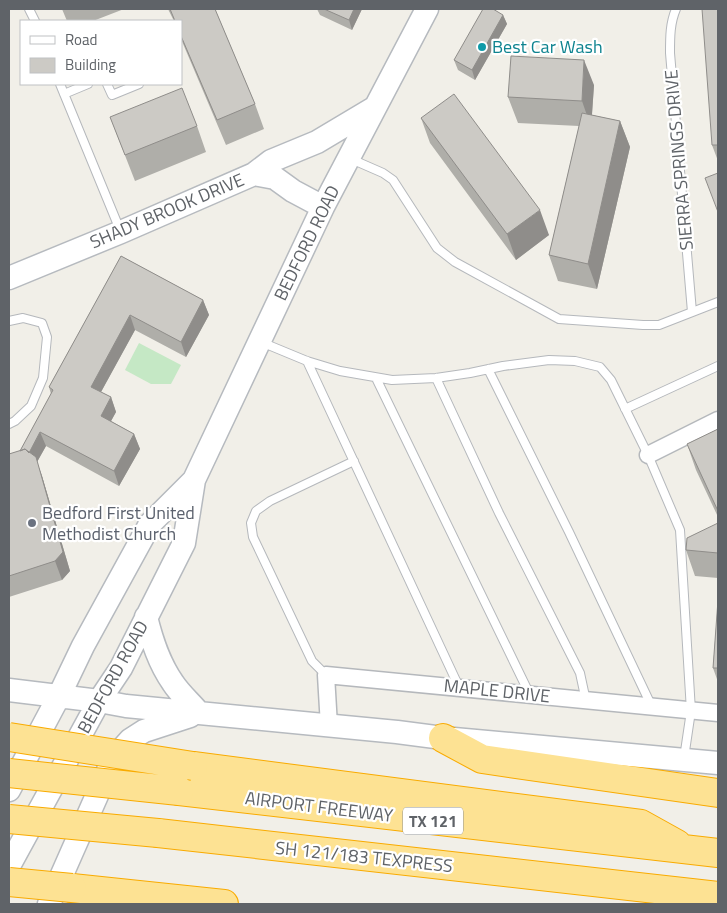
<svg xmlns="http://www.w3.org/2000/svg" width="727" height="913" font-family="'Titillium Web',sans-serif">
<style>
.green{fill:#c5e8c5}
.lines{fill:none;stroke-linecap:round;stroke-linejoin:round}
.lane-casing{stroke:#b5b8bc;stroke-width:10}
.street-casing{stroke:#b5b8bc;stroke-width:19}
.secondary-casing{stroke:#b6babf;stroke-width:25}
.highway-casing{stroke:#f9ab00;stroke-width:30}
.lane{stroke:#fff;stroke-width:8}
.street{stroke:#fff;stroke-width:16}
.secondary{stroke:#fff;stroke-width:22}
.highway{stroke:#fde293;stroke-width:28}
.highway-bridge-casing{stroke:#f9ab00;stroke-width:30;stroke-linecap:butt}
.highway-bridge{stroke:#fde293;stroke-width:28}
.wall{fill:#afaea9}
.shaded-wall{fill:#8f8d8a}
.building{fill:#cccac5;stroke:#8f8d8a}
.culture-dot{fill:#0f9aa8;stroke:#fff;stroke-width:2}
.worship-dot{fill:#6b7280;stroke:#fff;stroke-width:2}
.labels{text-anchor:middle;stroke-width:4.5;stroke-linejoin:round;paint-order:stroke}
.shield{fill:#fff;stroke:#8f9295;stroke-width:1}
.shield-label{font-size:16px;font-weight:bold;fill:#5f6368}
.culture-label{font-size:18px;fill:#0d838f;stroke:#fff;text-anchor:start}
.street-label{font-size:18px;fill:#5f6368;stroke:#fff}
.worship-label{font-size:18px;fill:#5b616d;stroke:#fff;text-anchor:start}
</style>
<rect width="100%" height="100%" fill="#f1efe8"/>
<path class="green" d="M139,343L181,365L171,384H151L125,370Z"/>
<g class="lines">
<g class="lane-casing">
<path id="lane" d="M29,9L35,21
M676,9C670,23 670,37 670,53L692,312
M60,84L120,230
M107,84L112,95L139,84
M64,94L88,84
M351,159L383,173L393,180L437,248L455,262L559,319L643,325H659L718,302
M9,321L23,318L42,323L47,337L43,378L31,406L15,421L9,424
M261,342L307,361L340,371L392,380L436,378L470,373L503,366L549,360L575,361L600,367L611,380L648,455L680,530L691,711L684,758
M307,361L459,687
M488,369L569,532L652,707
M376,378L529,693
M436,378L499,513L580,673L586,701
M625,409L718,366
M326,675L312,661L253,537L251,523L256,511L270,501L354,461"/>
</g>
<g class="street-casing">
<path id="street" d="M648,455L718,420
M329,726L326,675L718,713"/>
</g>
<g class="secondary-casing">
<path id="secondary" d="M254,174L271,161L317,142L374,108
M9,278L121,232L254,174L275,178L293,191L323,207
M146,617C152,641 159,663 173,683C180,694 191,703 199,713
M9,690L99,701L126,706L397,732L443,738L718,763
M9,790L59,696L83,646L150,524L194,480
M9,866L99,701L121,668L184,543L194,480L323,207L427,9
M49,904L113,759L130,740L144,731L190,716"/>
</g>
<g class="highway-casing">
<path id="highway" d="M443,738L482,759L718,793
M193,766L641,824L677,844
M179,791L718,853
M158,833L718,896
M72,888L224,904"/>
</g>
<use href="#lane" class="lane"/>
<use href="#street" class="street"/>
<use href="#secondary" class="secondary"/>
<use href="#highway" class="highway"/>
<g class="highway-bridge-casing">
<path id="highway-bridge" d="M9,737L193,766
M9,773L179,791
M9,819L158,833
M9,882L72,888"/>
</g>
<use href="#highway-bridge" class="highway-bridge"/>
</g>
<path class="wall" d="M62,9H124L93,21H67Z
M168,9H215L255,104L264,129L226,145L181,39V21H174Z
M317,9H362L352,30L320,15Z
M718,9V161L712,145Z
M503,15L507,24L475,80L458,70L454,60Z
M594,85L592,115L620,121L630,147L597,289L558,281L549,255L579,126L518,123L508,97Z
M110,117L197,126L206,152L135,181Z
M421,118L549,235L516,260L430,143Z
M121,256L203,300L209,315L186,357L135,330L101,392L111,397L116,412L111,421L134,434L140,449L119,486L46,446L37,462L42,476L70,571L62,580L9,597V454L20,451L51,394L49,387Z
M718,429V517L696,470L687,444Z
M718,523V578L695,576L686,550Z
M718,600V682L713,668Z"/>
<path class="shaded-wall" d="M354,9H362L352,30L349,20Z
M503,15L507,24L475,80L472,70Z
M584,60L594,85L591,127L582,101Z
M620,121L630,147L597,289L588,264Z
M540,210L549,235L516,260L507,234Z
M203,300L209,315L186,357L181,342Z
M130,315L135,330L96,401L91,387Z
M111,397L116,412L106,430L101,416Z
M40,432L46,446L37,462L42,476L70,571L62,580L55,561L28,455Z
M134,434L140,449L119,486L114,471Z"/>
<path class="building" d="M170,9H215L255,104L217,120L181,36V21H175Z
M324,9H354L349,20Z
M483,9H493L503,15L472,70L454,60Z
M702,9H718V145H712Z
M511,56L584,60L582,101L508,97Z
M182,88L197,126L125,155L110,117Z
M454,94L540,210L507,234L421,118Z
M582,113L620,121L588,264L549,255Z
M718,173V212L705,178Z
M121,256L203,300L181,342L130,315L91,387L111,397L101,416L134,434L114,471L40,432L29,453L25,449L20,451L53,390L49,387Z
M718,429V511L687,444Z
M25,449L36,457L63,552L55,561L9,576V454Z
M718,523V553L686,550L687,538Z
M718,600V668H713Z"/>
<circle class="culture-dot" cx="482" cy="47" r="5"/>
<circle class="worship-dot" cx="32" cy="523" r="5"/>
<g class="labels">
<rect class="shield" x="403" y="807.5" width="60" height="27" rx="4"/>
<g class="shield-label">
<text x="433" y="827">TX 121</text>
</g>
<g class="culture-label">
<text x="492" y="53">Best Car Wash</text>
</g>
<g class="street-label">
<text transform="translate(679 160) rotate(-95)" y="6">SIERRA SPRINGS DRIVE</text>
<text transform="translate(167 211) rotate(-23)" y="6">SHADY BROOK DRIVE</text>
<text transform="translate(307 243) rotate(-64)" y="6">BEDFORD ROAD</text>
<text transform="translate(113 677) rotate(-61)" y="6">BEDFORD ROAD</text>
<text transform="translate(497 691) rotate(6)" y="6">MAPLE DRIVE</text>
<text transform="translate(319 807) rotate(7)" y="6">AIRPORT FREEWAY</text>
<text transform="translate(364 857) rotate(6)" y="6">SH 121/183 TEXPRESS</text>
</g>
<g class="worship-label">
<text x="42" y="519">Bedford First United<tspan x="42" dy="21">Methodist Church</tspan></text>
</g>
</g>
<rect width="727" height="913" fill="none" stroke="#5f6368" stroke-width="20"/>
<rect x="20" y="20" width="162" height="65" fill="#ffffff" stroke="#bfc1c3"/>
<rect x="30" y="36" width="25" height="8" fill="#ffffff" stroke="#bfc1c3"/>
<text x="65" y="45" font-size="15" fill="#5f6368">Road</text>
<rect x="30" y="58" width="25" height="15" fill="#cccac5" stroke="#bfc1c3"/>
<text x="65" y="70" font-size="15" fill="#5f6368">Building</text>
</svg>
